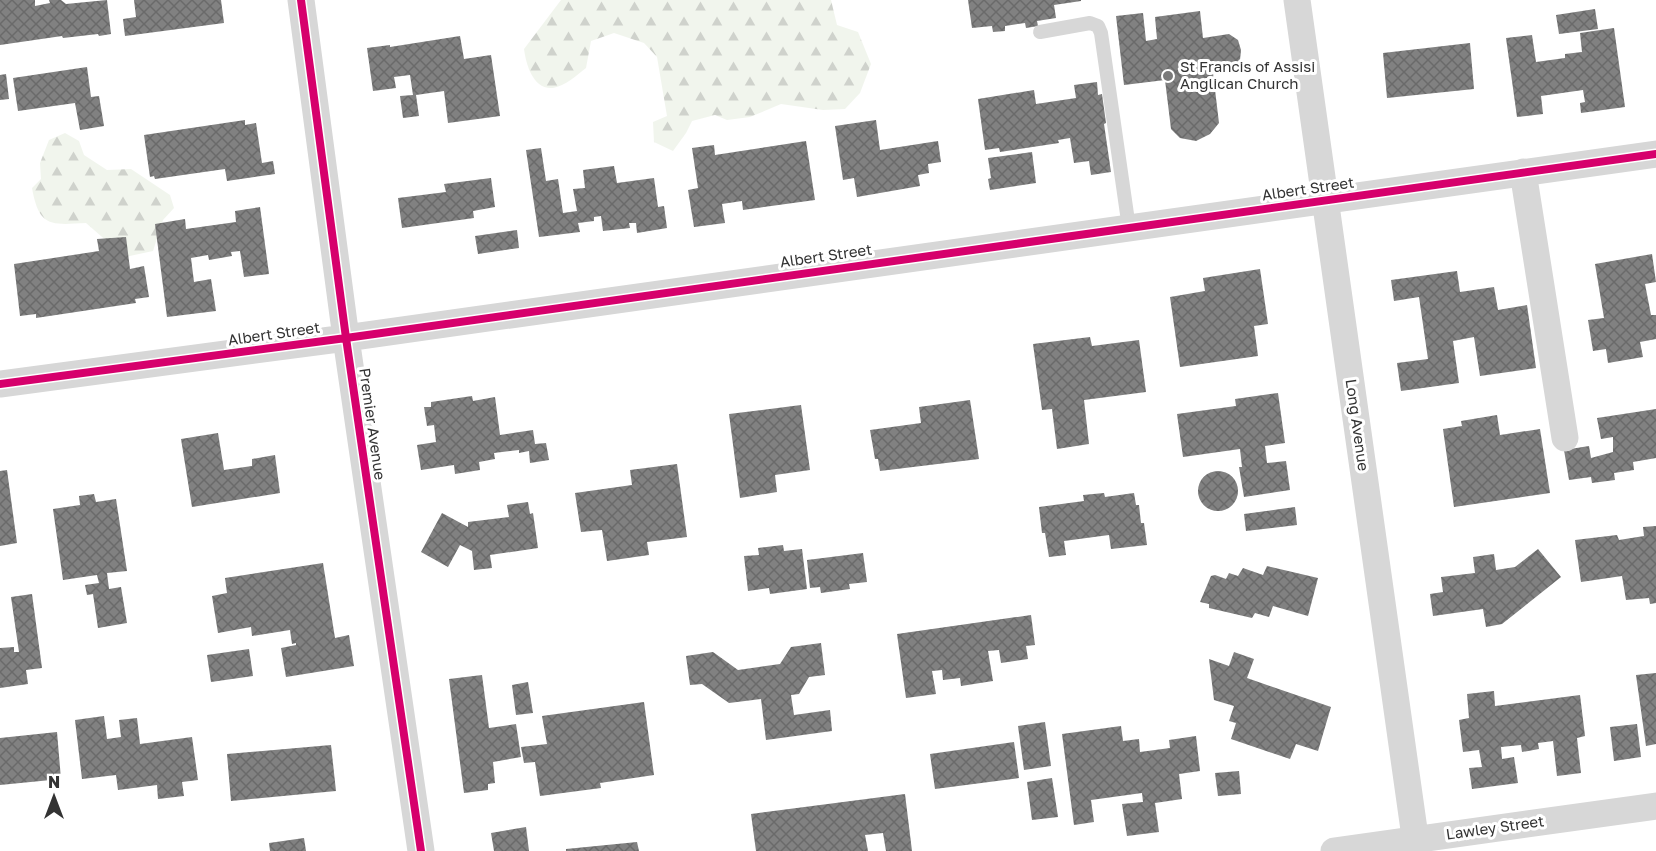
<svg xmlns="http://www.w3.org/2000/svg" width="1656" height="851" font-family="'Golos Text',sans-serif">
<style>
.forest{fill:url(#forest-firs)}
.building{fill:url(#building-cross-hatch)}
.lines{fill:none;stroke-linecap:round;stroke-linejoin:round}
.lane{stroke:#d7d7d7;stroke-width:14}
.street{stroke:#d7d7d7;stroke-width:27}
.cycleway-casing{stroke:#fff;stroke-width:11}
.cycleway{stroke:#d6006c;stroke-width:8}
.poi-dot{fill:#7a7a7a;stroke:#fff;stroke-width:2}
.labels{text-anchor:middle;stroke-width:6;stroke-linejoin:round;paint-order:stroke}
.poi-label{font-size:15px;fill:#333;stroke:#fff;text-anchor:start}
.street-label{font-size:15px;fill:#333;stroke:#fff}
</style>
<defs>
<pattern id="forest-firs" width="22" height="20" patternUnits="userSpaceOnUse" patternTransform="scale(1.5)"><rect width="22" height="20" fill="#f1f5ed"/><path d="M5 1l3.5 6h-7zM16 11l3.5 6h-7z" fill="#cfd2cc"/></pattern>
<pattern id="building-cross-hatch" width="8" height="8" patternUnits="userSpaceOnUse" patternTransform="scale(1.5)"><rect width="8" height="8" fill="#818181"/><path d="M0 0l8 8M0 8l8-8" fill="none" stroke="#6a6a6a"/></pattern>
</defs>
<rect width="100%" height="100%" fill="#fff"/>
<path class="forest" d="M561,0H831L837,25L858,32L871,64L860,93L845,109L823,110L781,104L750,117L727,120L715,115L692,121L686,133L673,151L654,142L653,122L667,116L657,57L644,43L614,33L591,41L586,68C577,75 565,86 553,88C533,90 526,64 524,49Z
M65,133L79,141L84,155L107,170L131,169L170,195L174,208L163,220L153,251L125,257L86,223C50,225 39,227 32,188L41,179L40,163L49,140Z"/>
<path class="building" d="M0,0H35V6L50,3L49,0H61L66,4L107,0L111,34L99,36L98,34L63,38L62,36L0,45Z
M134,0H221L224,23L125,36L123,19L136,17Z
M968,0H1081V1L1054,5L1056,18L1037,21L1038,26L1026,28L1025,23L1005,26V31L993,32L992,26L972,28Z
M1595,9L1598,29L1559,34L1556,15Z
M1200,11L1203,38L1229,34L1238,40L1241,50L1240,60L1233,70L1213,73L1219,123L1210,134L1196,141L1180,138L1171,129L1165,80L1124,85L1116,16L1143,13L1146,41L1157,39L1155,17Z
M1614,28L1625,107L1581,113L1580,103L1585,102L1583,90L1541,96L1543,114L1517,117L1506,38L1532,35L1536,62L1565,58V54L1582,52L1580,33Z
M460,36L464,59L491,55L500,116L448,123L444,91L416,95L419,116L403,118L400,96L413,95L410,75L394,77L396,88L373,91L367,48L390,45V47Z
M1470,43L1474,89L1387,98L1383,53Z
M87,67L91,97L99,96L104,126L80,130L75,103L18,111L13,78Z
M6,74L9,99L0,100V75Z
M1097,82L1098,95L1102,94L1106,123L1104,124L1111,172L1091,175L1089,161L1074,163L1070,138L1058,140L1059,143L1000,152L999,148L985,150L978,99L1034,90L1036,104L1076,98L1074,85Z
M245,120V125L256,123L262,163L273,161L275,174L227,181L225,169L155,179L154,176L150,177L144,135Z
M876,120L880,150L938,141L941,162L928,164L929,173L918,175L920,186L857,197L854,178L843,180L835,126Z
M806,141L815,200L743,210L742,201L722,204L725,223L694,227L688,190L698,188L692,148L714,145L715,155Z
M541,148L546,181L558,179L563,213L577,211L573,189L585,188L583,170L614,166L617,183L654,178L658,207L664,206L667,228L637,233L636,223H629L630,228L603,231L601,216L594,217V221L578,223L580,232L539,237L526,150Z
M1032,152L1036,183L990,190L988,179L991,178L988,158Z
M491,178L495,207L473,211L474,218L402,228L398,198L446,192L444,184Z
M260,207L269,274L244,277L240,251L231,252L232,256L209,260L208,255L191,258L194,282L211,279L216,311L167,317L155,224L185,219L186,229L236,222L235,211Z
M517,230L519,248L478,254L475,236Z
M126,237L130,269L144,266L149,297L135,299L136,303L36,318V314L20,316L14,264L99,251L97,239Z
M1652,254L1656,282L1645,284L1651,315H1656V339L1640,342L1643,357L1608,363L1606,349L1593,351L1588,320L1604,318L1595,264Z
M1260,269L1268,324L1254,326L1258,356L1180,367L1170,297L1205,291L1203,278Z
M1457,271L1460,292L1494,287L1498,310L1527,305L1536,368L1480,376L1474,337L1453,341L1459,383L1401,391L1397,363L1428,359L1419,297L1394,301L1391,280Z
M1090,337L1092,346L1139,340L1146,392L1084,400L1089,444L1057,449L1052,409L1042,410L1033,344Z
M1278,393L1285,443L1265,446L1267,463L1286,461L1290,490L1244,497L1239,467H1242L1240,449L1183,457L1177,414L1236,406L1235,399Z
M472,396L473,401L495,397L500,435L533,430L535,444L546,443L549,460L530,463L529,451L519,453V450L494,453L495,459L479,462L480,470L455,474L454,465L421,470L417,445L436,442L434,425L427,426L424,407H431V402Z
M970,400L979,459L880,471L878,459H875L870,430L921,423L919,407Z
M801,405L810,470L775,475L777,492L740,498L729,414Z
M1656,409V458L1633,462L1634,470L1614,473L1615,480L1592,483L1591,477L1569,480L1564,450L1589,446L1591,458L1613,452V437L1601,439L1597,418Z
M1497,415L1500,435L1540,429L1550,493L1454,507L1443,429L1462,426L1461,421Z
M218,433L224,470L252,466V459L275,455L280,493L192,507L181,439Z
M677,464L687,537L647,542L649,555L607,561L602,530L581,532L575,493L632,485L630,470Z
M7,470L17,543L0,546V471Z
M1198 491a20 20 0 1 1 40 0a20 20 0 1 1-40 0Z
M1104,493L1105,497L1134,493L1136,505H1139L1141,523H1144L1147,545L1111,549L1109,535L1064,541L1066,555L1049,557L1045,533H1042L1039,507L1084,501L1083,495Z
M94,494L96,502L116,499L127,571L107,573L109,589L121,587L127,623L98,628L93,594L87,595L85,585L99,583L97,575L63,580L53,509L80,505L79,496Z
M528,502L530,514L533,513L538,548L490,555L492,568L474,570L472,551L460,545L448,567L421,552L442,513L468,527V522L509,517L507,505Z
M1295,507L1297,525L1246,531L1244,514Z
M1656,526V603L1650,604L1649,598L1626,600L1622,576L1581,582L1575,540L1617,535L1619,540L1644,536L1643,527Z
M783,545L784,551L802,549L807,589L770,594L769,588L748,591L744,556L759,555L758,548Z
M1538,549L1561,577L1502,624L1486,627L1483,609L1433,616L1430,594L1443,592L1441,577L1475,573L1473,557L1494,554L1496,570L1515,567Z
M863,553L867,582L849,584L850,589L821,593L820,587L810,588L807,560Z
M323,563L335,638L349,635L354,666L286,677L281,648L296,645V643L292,644L290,630L252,636L251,627L218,633L212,596L227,593L225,578Z
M1267,566L1318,578L1308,616L1273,606L1269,617L1255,613L1252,618L1209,608V604L1200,602L1211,576L1215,575L1226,579L1229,573L1238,576L1243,568L1263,575Z
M32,594L42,668L26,670L28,684L0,688V648L14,647V652H19L11,597Z
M1031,615L1035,645L1026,646L1028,659L1001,663L999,650L988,651L993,681L961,686L960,678L943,680L942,670L932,671L936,694L906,698L897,634Z
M821,643L825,675L809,677L799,694L791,695L794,715L830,710L832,731L766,740L761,699L729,703L702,684L690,685L686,656L713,652L738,670L780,664L791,647Z
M249,649L253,676L211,682L207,655Z
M1234,652L1254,659L1247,678L1331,707L1318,751L1296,744L1290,759L1231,739L1236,723L1229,721L1234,706L1214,700L1209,659L1229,666Z
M1656,673V744L1646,746L1636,675Z
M482,675L489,728L516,724L521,757L493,762L495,783L488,784V790L464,793L449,679Z
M528,682L533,713L516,715L512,685Z
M1494,691L1495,706L1580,695L1585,736L1577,738L1581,773L1557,776L1553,741L1538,743L1539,749L1522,752L1521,745L1501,747L1502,759L1514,757L1518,783L1472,789L1469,768L1482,767L1479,750L1463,752L1459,720L1469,718L1467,694Z
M644,702L654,775L600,783L601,788L540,796L535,762L524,763L521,747L547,744L542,716Z
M104,716L107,739L121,737L119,720L137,718L140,744L192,737L198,780L182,782L184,796L158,799L157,785L118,790L116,775L82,779L75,720Z
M1045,722L1051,766L1024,770L1018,726Z
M1637,724L1641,757L1614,761L1610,727Z
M1121,726L1123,741L1139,739L1140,752L1170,748L1169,740L1196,736L1200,771L1179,774L1182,799L1155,803L1159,832L1127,836L1122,804L1143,802L1142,793L1091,800L1094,822L1074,825L1062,734Z
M57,732L61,779L0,785V738Z
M1014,742L1019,778L935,789L930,754Z
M331,745L336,791L231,801L227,754Z
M1239,771L1241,794L1218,796L1215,773Z
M1052,778L1058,817L1032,820L1027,782Z
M905,794L912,851H886L883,833L865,835L868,851H756L751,814Z
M526,827L529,851H494L491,833Z
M304,838L306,851H270L269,843Z
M637,842L639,851H566V849Z"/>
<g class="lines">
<path class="lane" d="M1040,32L1090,23L1098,26L1101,33L1129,228"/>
<path class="street" d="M301,0L346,338L421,851
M1297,0L1417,851
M1523,172L1565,438
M0,384L346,338L1656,154
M1334,851L1656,806"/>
<g class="cycleway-casing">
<path id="cycleway" d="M301,0L346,338L421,851
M0,384L346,338L1656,154"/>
</g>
<use href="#cycleway" class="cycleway"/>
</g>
<circle class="poi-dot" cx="1168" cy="76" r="6"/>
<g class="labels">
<g class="poi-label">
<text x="1180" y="72">St Francis of Assisi<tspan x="1180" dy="17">Anglican Church</tspan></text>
</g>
<g class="street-label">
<text transform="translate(1308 189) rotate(-8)" y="5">Albert Street</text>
<text transform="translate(826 256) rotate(-8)" y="5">Albert Street</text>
<text transform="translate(274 334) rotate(-8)" y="5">Albert Street</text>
<text transform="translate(372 424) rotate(82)" y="5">Premier Avenue</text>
<text transform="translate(1357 425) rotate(82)" y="5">Long Avenue</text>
<text transform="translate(1495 828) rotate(-8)" y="5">Lawley Street</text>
</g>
</g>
<g transform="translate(54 797)" stroke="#ffffff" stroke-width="4.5" paint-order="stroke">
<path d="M0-4.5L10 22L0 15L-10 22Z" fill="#333333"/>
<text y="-9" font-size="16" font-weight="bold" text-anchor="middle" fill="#333333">N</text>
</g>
</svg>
